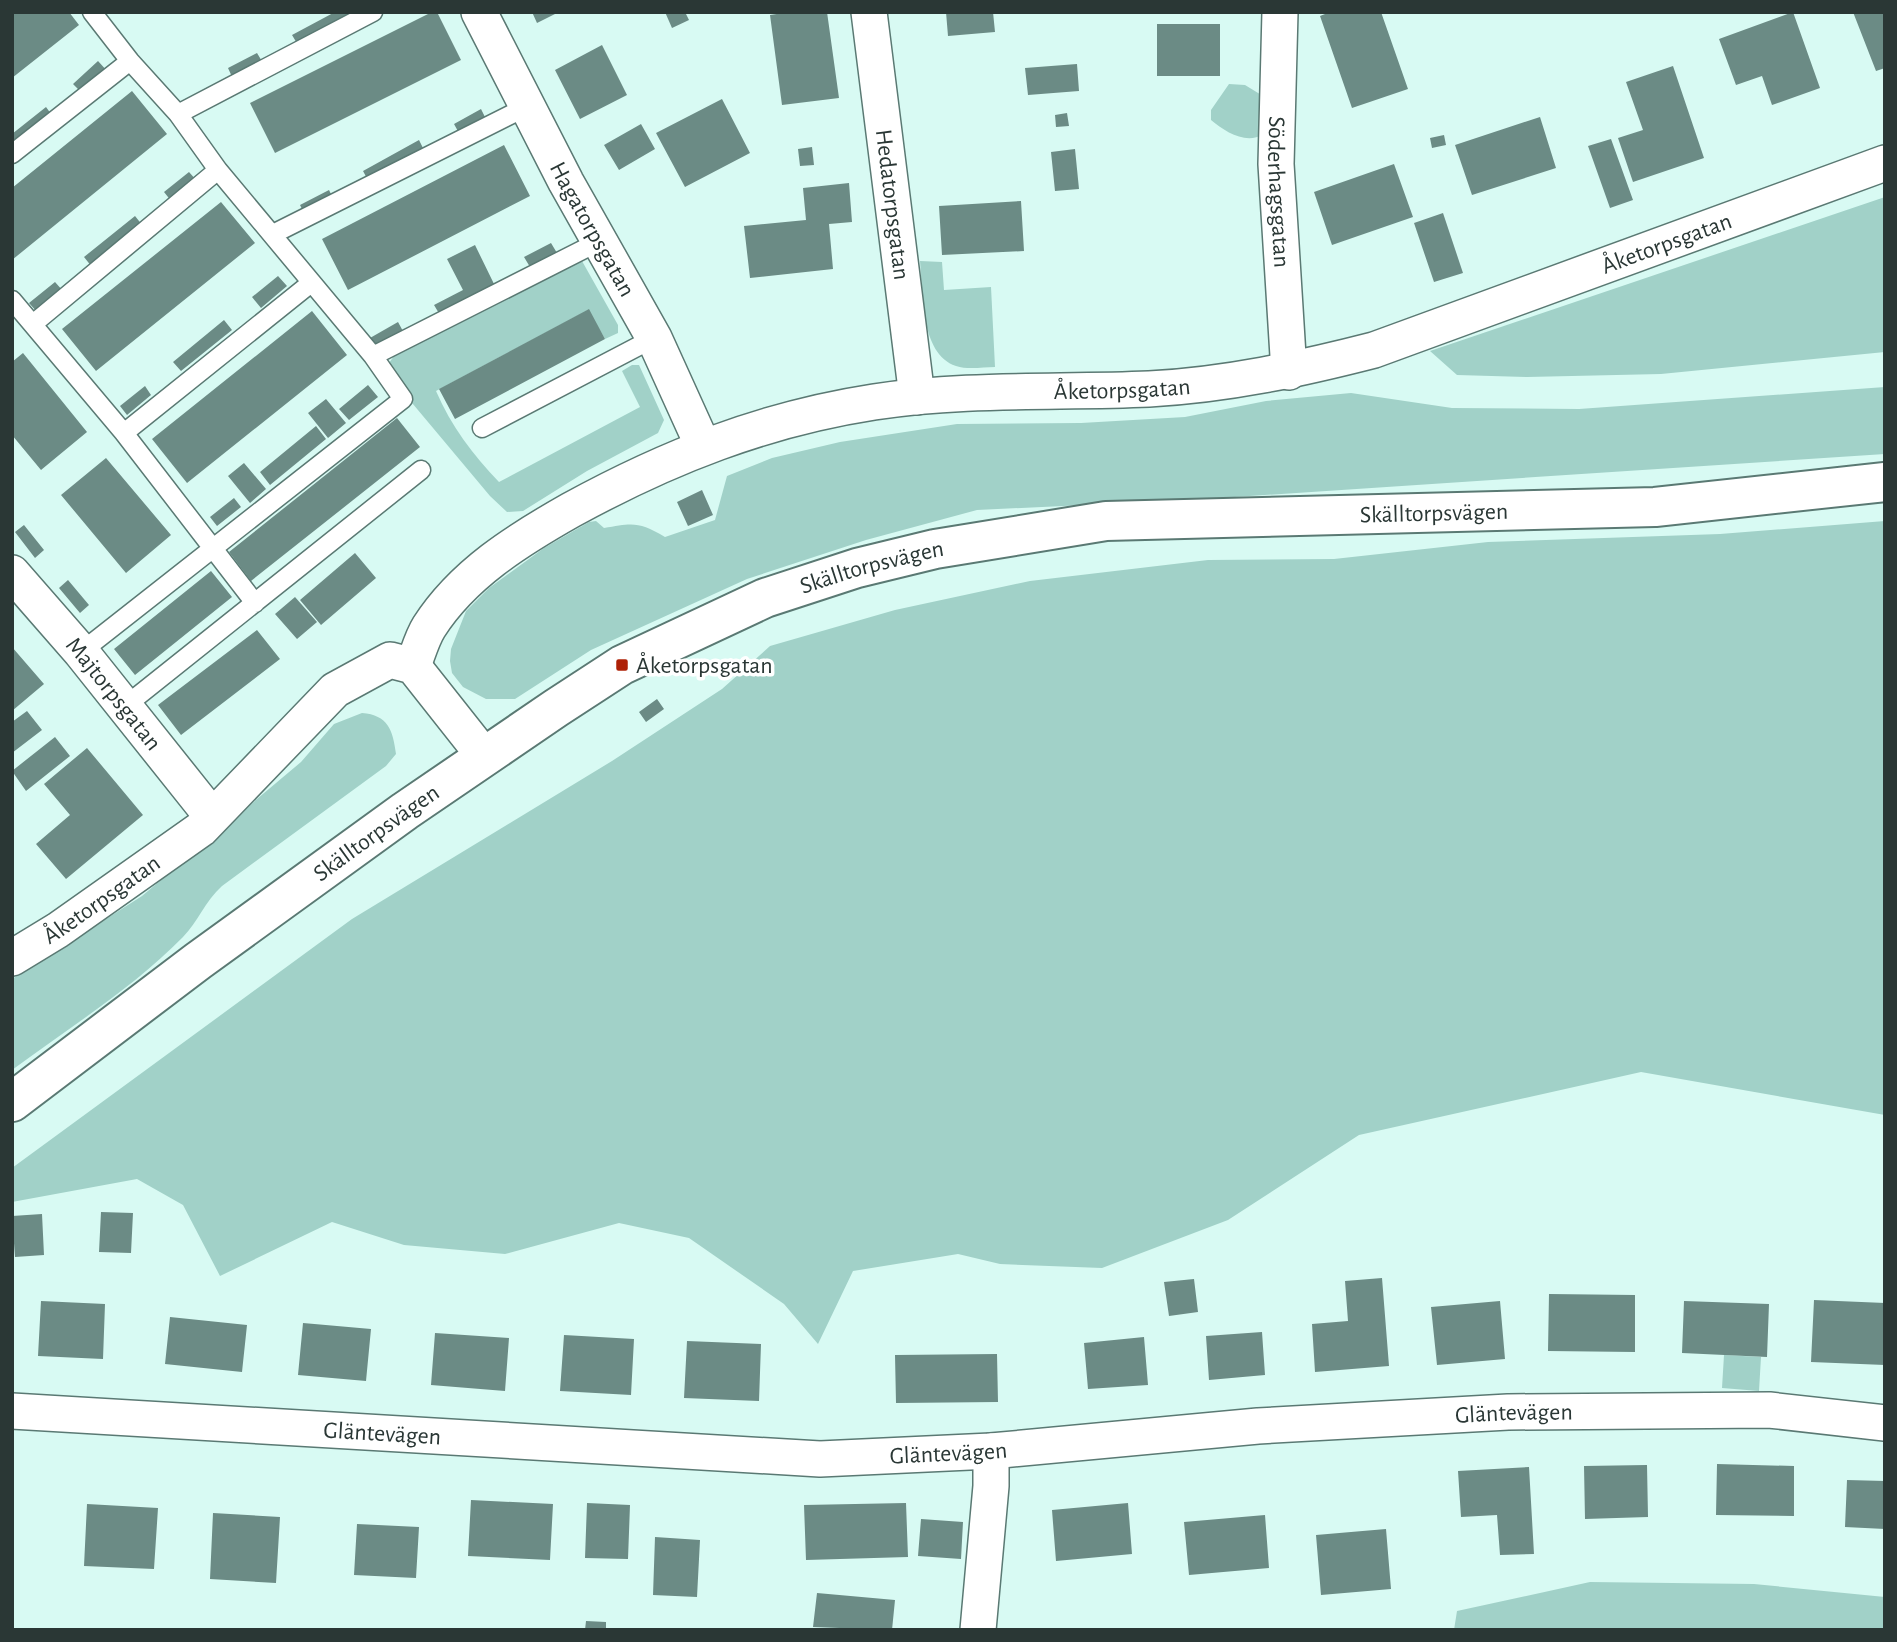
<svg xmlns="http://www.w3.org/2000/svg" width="1897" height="1642" font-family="'Alegreya Sans',sans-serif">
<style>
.green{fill:#a1d1c8}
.building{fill:#6b8b85}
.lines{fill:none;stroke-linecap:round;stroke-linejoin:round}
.service-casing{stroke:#5a7973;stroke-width:21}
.minor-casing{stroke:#5a7973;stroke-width:38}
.tertiary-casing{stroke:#5a7973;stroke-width:42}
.service{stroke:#fff;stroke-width:18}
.minor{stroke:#fff;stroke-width:35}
.tertiary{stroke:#fff;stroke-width:38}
.poi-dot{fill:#ae2006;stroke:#fff;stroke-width:2.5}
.labels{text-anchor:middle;stroke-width:7;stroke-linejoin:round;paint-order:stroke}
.street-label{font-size:24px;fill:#2a3735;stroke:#fff}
.poi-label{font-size:24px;fill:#2a3735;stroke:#fff;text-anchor:start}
</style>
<rect width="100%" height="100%" fill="#d8faf3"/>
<path class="green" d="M1229,84L1245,85L1263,96V134C1247,145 1225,132 1211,120V110Z
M1885,197V352L1661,374L1527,377L1457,375L1430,351Z
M582,261L618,325V333L605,339L588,310L436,391C451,426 473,455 499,482L640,407L622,371L632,365H639L664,420L658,433L587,471L523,511L507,512L490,496L397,385L389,363L394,356L570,264Z
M920,261L942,262L944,290L991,287L995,367C983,367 968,370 956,366C920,354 923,292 920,261Z
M1885,387V454L1189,500L977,510L866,540L747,579L591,650L515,699H486L463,687L452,673L450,661L451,649L466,611L489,588L544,548L589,522L596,521L604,528C632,523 639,521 665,537L715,520L727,476L772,458L840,442L957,424L1081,423L1185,417L1266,401L1351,393L1452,408L1579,409Z
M1885,521V1115L1641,1072L1359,1135L1228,1220L1102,1268L1000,1264L958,1254L853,1271L818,1344L784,1304L689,1238L619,1223L505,1254L404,1245L332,1222L220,1276L183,1205L137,1179L12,1202V1168L352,919L612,761L722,689L770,646L895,610L1030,581L1208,560L1334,559L1488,542L1720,534Z
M362,713C388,715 393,730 396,754L386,766L222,886C205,901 198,922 183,937C133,988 70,1027 12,1070V979L142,896L301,762L334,724Z
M1724,1355L1761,1357L1759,1391L1722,1388Z
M1590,1582L1754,1584L1885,1597V1630H1454L1457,1611Z"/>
<path class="building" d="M12,12H69L79,25L12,78Z
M335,12H350L352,16L298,45L292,35Z
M432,12H437L461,60L275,153L250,103Z
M532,12H559L537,23Z
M665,12H685L689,20L672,28Z
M790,12H827L839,98L782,105L770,15Z
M946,12H993L995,32L948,36Z
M1330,12H1381L1408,89L1352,108L1320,16Z
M1793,12L1820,88L1772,105L1762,76L1736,85L1719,39Z
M1853,12H1885V68L1876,71Z
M1157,24H1220V76H1157Z
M602,45L627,95L580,119L555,70Z
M257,53L263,63L233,79L228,68Z
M98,61L108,72L83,94L73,84Z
M1077,64L1079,91L1028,95L1025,68Z
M1673,66L1704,158L1633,182L1618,138L1643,130L1626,82Z
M132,91L167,134L12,260V188Z
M722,99L750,153L685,187L656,133Z
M46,107L54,118L12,152V134Z
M481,109L487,121L460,135L454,124Z
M1067,113L1069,126L1056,127L1055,115Z
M1540,117L1556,168L1472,195L1455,145Z
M641,124L655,149L619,170L604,145Z
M1444,135L1446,145L1432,148L1430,138Z
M1611,139L1633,200L1610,208L1588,146Z
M419,140L425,152L369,182L363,171Z
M504,145L530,196L348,290L322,239Z
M812,147L814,165L800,166L798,149Z
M1075,149L1079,189L1055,191L1051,152Z
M1394,164L1413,217L1332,245L1314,192Z
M189,172L197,181L172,202L164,192Z
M849,183L852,222L829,224L833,269L750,278L744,226L806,220L803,188Z
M329,190L334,200L305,215L300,205Z
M1021,201L1024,251L942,255L939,206Z
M221,202L255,243L96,371L62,329Z
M1443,213L1463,273L1434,282L1414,223Z
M135,216L143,226L92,267L84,257Z
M551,243L557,253L530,267L524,257Z
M475,245L495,286L440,315L434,305L463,290L447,259Z
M278,276L287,286L261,308L252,297Z
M55,282L63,291L37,312L29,303Z
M589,309L605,339L455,419L439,389Z
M312,311L347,355L187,483L152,439Z
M224,320L232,330L181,371L173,362Z
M398,322L404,333L376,349L370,338Z
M23,353L87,432L41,470L12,435V362Z
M368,385L378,397L349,420L339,409Z
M145,386L151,395L127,415L120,406Z
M326,399L346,423L328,438L308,413Z
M397,418L420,447L251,581L229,552Z
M316,426L326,439L270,485L260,472Z
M106,458L171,535L126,573L61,495Z
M244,463L266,489L250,503L228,476Z
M702,490L713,515L688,526L677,502Z
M234,498L241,507L217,526L210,517Z
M24,525L44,550L35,558L15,532Z
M355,553L376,578L321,625L300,600Z
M211,571L232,597L135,675L114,649Z
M68,580L89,605L80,613L59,588Z
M295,597L317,622L297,639L275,614Z
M257,630L280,659L181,735L158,705Z
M12,647L44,684L12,711Z
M657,699L664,709L646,722L639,712Z
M27,711L42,730L12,753V722Z
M55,737L70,756L26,791L12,771Z
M87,748L143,815L66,879L36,844L70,815L44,784Z
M101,1212L133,1213L131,1253L99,1252Z
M42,1214L44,1255L15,1257L12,1216Z
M1382,1278L1389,1366L1315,1372L1312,1324L1348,1321L1345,1281Z
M1194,1279L1198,1312L1169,1316L1164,1282Z
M1549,1294L1635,1295V1352L1548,1351Z
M1814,1300L1885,1303V1365L1811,1362Z
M41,1301L105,1304L103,1359L38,1356Z
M1500,1301L1505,1359L1437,1365L1431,1307Z
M1684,1301L1769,1304L1767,1357L1682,1353Z
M170,1317L247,1325L242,1372L165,1364Z
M303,1323L371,1329L366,1381L298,1375Z
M1262,1332L1265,1375L1209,1380L1206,1336Z
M435,1333L509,1338L505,1391L431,1385Z
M564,1335L634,1339L631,1395L560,1391Z
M1144,1337L1148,1385L1088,1389L1084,1343Z
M687,1341L761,1344L759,1401L684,1398Z
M997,1354L998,1402L896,1403L895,1355Z
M1717,1464L1794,1466V1516L1716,1515Z
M1647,1465L1648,1517L1585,1519L1584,1466Z
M1529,1467L1534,1554L1500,1555L1497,1515L1461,1517L1458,1471Z
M1847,1480L1885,1481V1529L1845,1527Z
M471,1500L553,1504L550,1560L468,1556Z
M587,1503L630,1505L628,1559L585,1558Z
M906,1503L908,1557L806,1560L804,1505Z
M1128,1503L1132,1554L1056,1561L1052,1510Z
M87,1504L158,1508L154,1569L84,1566Z
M213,1513L280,1517L276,1583L210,1579Z
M1265,1515L1269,1568L1189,1575L1184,1522Z
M921,1519L963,1522L961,1559L918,1556Z
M357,1524L419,1527L416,1578L354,1575Z
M1386,1529L1391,1589L1321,1595L1316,1535Z
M655,1537L700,1540L697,1597L653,1595Z
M817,1593L895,1600L892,1630L813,1627Z
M586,1621L606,1622V1630H585Z"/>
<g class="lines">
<g class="service-casing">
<path id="service" d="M178,114L373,12
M12,154L130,61
M273,234L526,107
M12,300L124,433L255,603
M33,324L218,170
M373,356L600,241
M482,428L654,338
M124,433L311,283
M81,652L403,399L373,356L218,170L178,114L130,61L92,12
M124,707L421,470"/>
</g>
<g class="minor-casing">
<g id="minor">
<path id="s1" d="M479,12L566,182L654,338L703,446"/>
<path id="s2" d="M869,12L917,397"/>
<path id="s3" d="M1280,12L1276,164L1289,372"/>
<path id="s4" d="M12,573L81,652L211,815"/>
<path id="s5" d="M413,666C418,653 422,638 429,627C463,574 518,540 571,510C668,457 764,419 874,402C964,388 1058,393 1149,389C1226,385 1300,369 1374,350L1885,163"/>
<path id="s6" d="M12,958L58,930L201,829L335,690L390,660L413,666L485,757"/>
<path id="s7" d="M12,1411L820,1459L991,1451L1258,1426L1508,1412L1769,1410L1885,1423"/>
<path d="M978,1630L991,1486V1451"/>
</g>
</g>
<g class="tertiary-casing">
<g id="tertiary">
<path id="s8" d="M12,1102L198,961L405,811L556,708L622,665L765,598L857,568L935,549L1106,521L1655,507L1885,482"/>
</g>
</g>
<use href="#service" class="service"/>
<use href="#minor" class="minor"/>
<use href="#tertiary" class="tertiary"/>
</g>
<rect class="poi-dot" x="615" y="658" width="14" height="14" rx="3.5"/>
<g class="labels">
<g class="street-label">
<text dy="8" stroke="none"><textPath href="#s3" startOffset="180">Söderhagsgatan</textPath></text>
<text dy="8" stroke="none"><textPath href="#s2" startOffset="194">Hedatorpsgatan</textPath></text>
<text dy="8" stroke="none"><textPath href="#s1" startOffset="245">Hagatorpsgatan</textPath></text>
<text dy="8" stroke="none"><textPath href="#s5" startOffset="1367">Åketorpsgatan</textPath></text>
<text dy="8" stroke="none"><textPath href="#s5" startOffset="800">Åketorpsgatan</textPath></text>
<text dy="8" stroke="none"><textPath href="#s8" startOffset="1587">Skälltorpsvägen</textPath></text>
<text dy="8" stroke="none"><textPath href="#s8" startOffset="1020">Skälltorpsvägen</textPath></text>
<text dy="8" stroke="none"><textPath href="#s4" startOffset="158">Majtorpsgatan</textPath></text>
<text dy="8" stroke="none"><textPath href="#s8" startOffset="453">Skälltorpsvägen</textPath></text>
<text dy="8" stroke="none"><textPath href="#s6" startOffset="107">Åketorpsgatan</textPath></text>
<text dy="8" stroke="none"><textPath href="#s7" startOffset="1505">Gläntevägen</textPath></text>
<text dy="8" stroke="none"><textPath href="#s7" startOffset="371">Gläntevägen</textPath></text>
<text dy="8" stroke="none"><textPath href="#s7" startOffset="938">Gläntevägen</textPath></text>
</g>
<g class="poi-label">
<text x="636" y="673">Åketorpsgatan</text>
</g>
</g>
<rect width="1897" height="1642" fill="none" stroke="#2a3735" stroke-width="28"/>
</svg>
